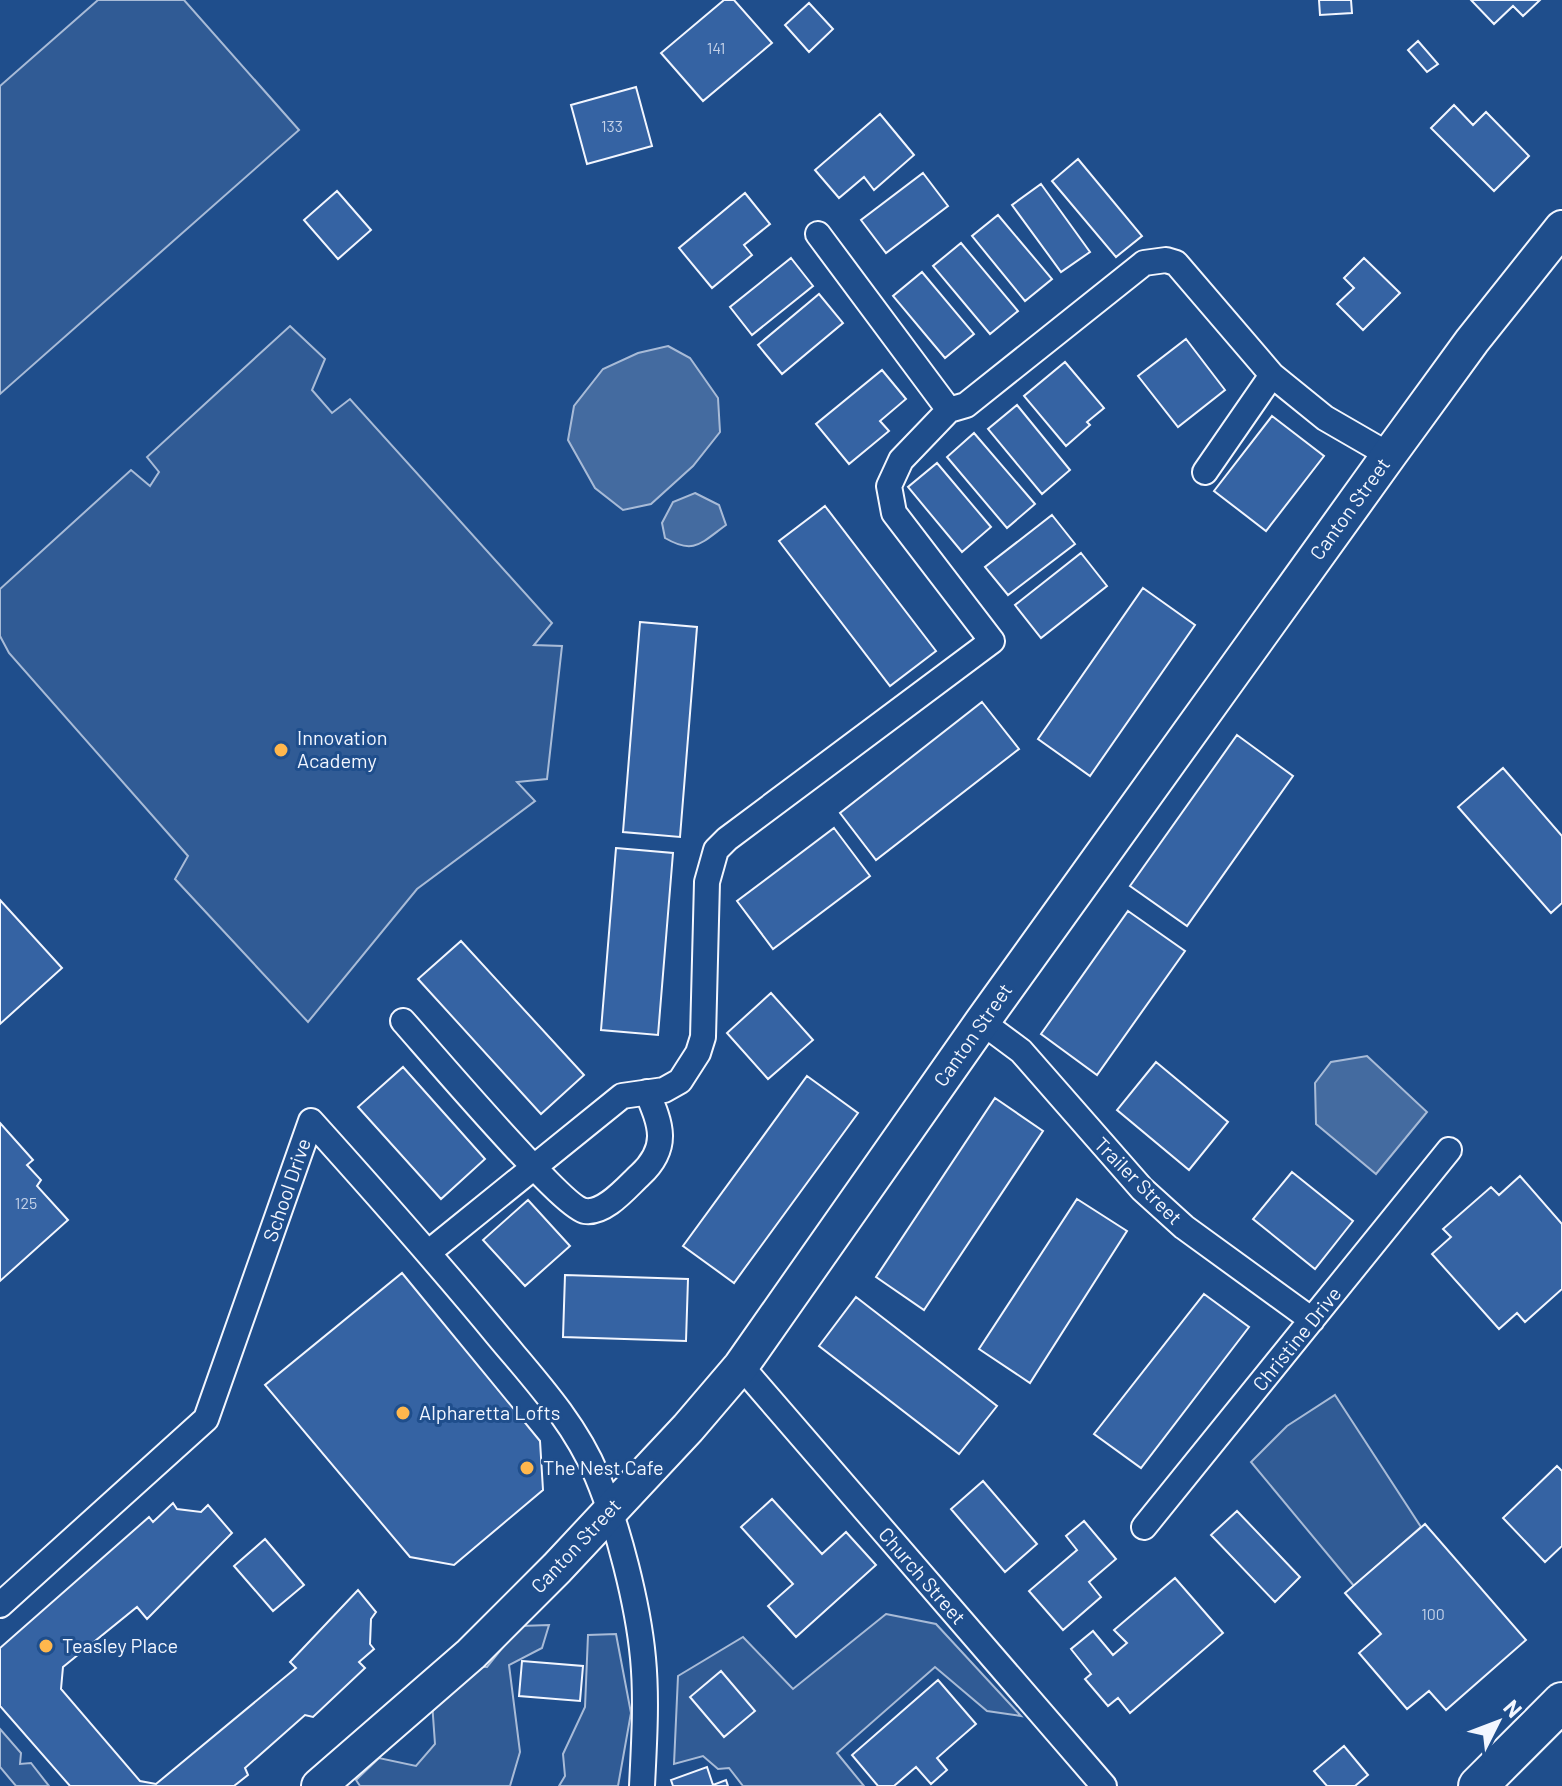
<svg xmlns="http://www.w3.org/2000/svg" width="1562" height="1786" font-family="Barlow,sans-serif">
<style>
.built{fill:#305b95;stroke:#a8bbd7;stroke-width:2}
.water{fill:#446ba0;stroke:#a8bbd7;stroke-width:2}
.building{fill:#3563a3;stroke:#f2f6ff;stroke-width:2}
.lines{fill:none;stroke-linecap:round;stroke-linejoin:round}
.street-casing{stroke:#f2f6ff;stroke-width:28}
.secondary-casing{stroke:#f2f6ff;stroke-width:38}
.primary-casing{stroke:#f2f6ff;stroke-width:42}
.street{stroke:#1f4e8c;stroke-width:24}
.secondary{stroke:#1f4e8c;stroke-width:34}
.primary{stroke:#1f4e8c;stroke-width:38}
.poi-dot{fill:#ffb74d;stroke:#1f4e8c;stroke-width:3}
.labels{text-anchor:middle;stroke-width:6;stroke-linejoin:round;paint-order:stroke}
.number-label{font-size:16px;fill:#c3d1e8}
.street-label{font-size:20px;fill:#f2f6ff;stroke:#1f4e8c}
.poi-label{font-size:20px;fill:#f2f6ff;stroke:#1f4e8c;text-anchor:start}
</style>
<rect width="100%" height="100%" fill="#1f4e8c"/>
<path class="built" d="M98,0H184L299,130L0,394V86Z
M290,326L325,359L312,390L332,413L350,399L552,623L534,645L562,646L547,779L517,782L535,801L417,889L308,1022L175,879L188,856L9,653L0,636V589L131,470L150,486L159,472L147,457Z
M1335,1395L1421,1527L1354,1586L1251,1462L1287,1426Z
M886,1614L936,1624L1021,1716L987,1711L935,1667L837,1753L864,1786H743L729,1768L718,1769L703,1756L674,1764L678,1676L743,1637L793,1689Z
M549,1625L542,1648L509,1665L520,1752L510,1786H360L356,1780L379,1758L416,1766L435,1744L432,1702L472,1666L487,1667L520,1626Z
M616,1634L631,1713L618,1786H559L565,1776L563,1754L585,1707L588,1635Z
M0,1729L21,1753L20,1764L31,1763L49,1786H16L0,1767Z"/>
<path class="water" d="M668,346L690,358L718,398L720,432L693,466L651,504L623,510L595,488L568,440L574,406L603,369L638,353Z
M695,493L719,505L726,525C701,543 694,555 665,538L662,523L673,502Z
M1367,1056L1427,1112L1376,1174L1316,1124L1315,1083L1331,1062Z"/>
<path class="building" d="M724,0H734L772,43L703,101L661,53Z
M1319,0H1351L1352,13L1320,15Z
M1471,0H1540L1523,16L1513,6L1494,24Z
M809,3L833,29L809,52L785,25Z
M1418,41L1438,64L1427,72L1408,50Z
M636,87L652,146L587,164L571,105Z
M1454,105L1473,125L1486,112L1529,156L1494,191L1431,128Z
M880,114L914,155L874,190L864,177L839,198L815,170Z
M1078,159L1142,236L1116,257L1052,181Z
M923,173L948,206L886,253L861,220Z
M1041,184L1090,252L1061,272L1012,205Z
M337,191L371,230L338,259L304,220Z
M745,193L770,224L744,245L752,255L712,288L679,248Z
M998,215L1052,279L1025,301L972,236Z
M961,243L1018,311L990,334L933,266Z
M791,258L813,286L752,335L730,307Z
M1364,258L1400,293L1363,330L1337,304L1354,288L1344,278Z
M922,272L974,334L945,358L893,296Z
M819,294L843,323L782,374L758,345Z
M1186,339L1225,390L1178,427L1138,376Z
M1065,362L1104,408L1087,422L1090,425L1066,446L1024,396Z
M882,370L906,399L880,421L889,431L849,464L816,424Z
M1017,405L1070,470L1042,494L988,429Z
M1272,416L1324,456L1266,531L1214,491Z
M974,433L1035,504L1007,528L947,457Z
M937,463L991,527L962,552L908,487Z
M825,506L936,651L890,686L779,541Z
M1052,515L1075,544L1008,595L985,567Z
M1081,553L1107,586L1041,638L1015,605Z
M1143,588L1195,625L1090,776L1038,739Z
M640,622L697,627L680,837L623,832Z
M982,702L1019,749L876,860L840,813Z
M1237,735L1293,776L1187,926L1130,886Z
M1503,768L1562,836V903L1551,913L1458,807Z
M834,828L870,876L773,949L737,901Z
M616,848L673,853L658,1035L601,1030Z
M0,900L62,968L0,1024Z
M1128,911L1185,951L1097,1075L1041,1034Z
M461,941L584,1075L541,1114L418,979Z
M771,993L813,1040L768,1079L727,1033Z
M1156,1062L1228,1122L1189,1170L1117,1110Z
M403,1067L485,1159L441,1199L358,1107Z
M807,1076L858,1113L734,1283L683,1246Z
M995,1098L1043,1131L924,1310L876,1277Z
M0,1123L33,1160L27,1165L41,1180L37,1186L68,1220L0,1281Z
M1292,1172L1353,1221L1315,1269L1253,1219Z
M1520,1176L1562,1224V1289L1525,1322L1517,1313L1499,1329L1432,1254L1451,1237L1443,1229L1491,1187L1499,1195Z
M1077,1199L1127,1231L1030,1383L979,1349Z
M528,1200L570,1246L525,1286L483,1240Z
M402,1273L540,1441L543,1490L454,1565L410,1557L265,1385Z
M565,1275L688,1279L686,1341L563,1337Z
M1204,1294L1249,1327L1141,1468L1094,1434Z
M856,1297L997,1406L959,1454L819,1346Z
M1557,1466L1562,1471V1546L1545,1562L1503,1518Z
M983,1481L1037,1544L1005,1572L951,1509Z
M772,1499L822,1554L846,1532L876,1565L796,1637L768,1606L793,1584L741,1527Z
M173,1503L177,1509L201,1512L208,1505L232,1533L147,1619L137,1607L63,1667L61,1689L140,1781L156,1784L296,1668L290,1662L358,1590L376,1612L371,1619L370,1644L374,1649L359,1662L365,1668L313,1717L305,1715L245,1768L248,1775L234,1786H70L0,1706V1648L149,1517L153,1522Z
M1237,1511L1300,1577L1275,1602L1211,1535Z
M1084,1521L1116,1559L1089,1582L1101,1597L1063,1630L1029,1591L1077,1550L1066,1536Z
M1425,1524L1526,1640L1446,1710L1429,1691L1407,1709L1359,1653L1381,1634L1345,1593Z
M265,1539L304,1585L273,1611L234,1566Z
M1175,1578L1223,1633L1130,1713L1118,1698L1108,1706L1085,1679L1091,1674L1071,1649L1093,1631L1113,1655L1127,1643L1114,1630Z
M522,1661L583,1666L580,1701L519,1696Z
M721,1671L755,1711L724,1737L690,1697Z
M938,1680L976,1724L937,1758L947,1770L931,1784L916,1767L894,1786H878L852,1755Z
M1344,1746L1368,1775L1355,1786H1327L1314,1771Z
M707,1767L713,1785L726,1780L728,1786H673L671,1780Z"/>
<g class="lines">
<g class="street-casing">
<path id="street" d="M818,234L949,410L966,405L1144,263L1166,260L1176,263L1272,375L1325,418L1389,455
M1205,472L1272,375
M403,1021C428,1049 563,1208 585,1211C605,1214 627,1187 640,1175C670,1147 661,1125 647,1092
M982,1022L1021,1051L1142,1189L1184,1227L1312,1320
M429,1252L622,1096L664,1090L680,1081L698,1053L703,1037L707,882L716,850L727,839L992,641L894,513L889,486L901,460L949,410
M741,1366L1104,1786
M1144,1527L1449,1150
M0,1605L206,1419L311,1121C375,1192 438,1263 499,1337C535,1380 575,1423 597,1476C618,1526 638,1604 643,1658C647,1700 644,1744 642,1786"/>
</g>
<g class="secondary-casing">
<path id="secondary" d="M319,1786L471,1654L557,1568L688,1428L741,1366L982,1022L1389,455L1472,341L1562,228"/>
</g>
<g class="primary-casing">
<path id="primary" d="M1478,1786L1562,1702"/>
</g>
<use href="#street" class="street"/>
<use href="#secondary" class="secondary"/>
<use href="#primary" class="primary"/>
</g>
<g class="poi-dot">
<circle cx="281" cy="750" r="8"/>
<circle cx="403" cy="1413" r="8"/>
<circle cx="527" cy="1468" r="8"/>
<circle cx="46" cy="1646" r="8"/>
</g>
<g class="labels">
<g class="number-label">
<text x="716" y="54">141</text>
<text x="612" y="132">133</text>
<text x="26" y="1209">125</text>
<text x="1433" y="1620">100</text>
</g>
<g class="street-label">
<text transform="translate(1350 509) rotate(-54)" y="7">Canton Street</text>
<text transform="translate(973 1035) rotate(-55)" y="7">Canton Street</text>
<text transform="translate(1138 1181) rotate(45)" y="7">Trailer Street</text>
<text transform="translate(287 1190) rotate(-71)" y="7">School Drive</text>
<text transform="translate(1297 1339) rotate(-51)" y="7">Christine Drive</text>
<text transform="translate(576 1546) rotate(-47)" y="7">Canton Street</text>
<text transform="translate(922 1576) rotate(49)" y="7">Church Street</text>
</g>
<g class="poi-label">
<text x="297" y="745">Innovation<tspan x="297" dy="23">Academy</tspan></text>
<text x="419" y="1420">Alpharetta Lofts</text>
<text x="543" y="1475">The Nest Cafe</text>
<text x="62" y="1653">Teasley Place</text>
</g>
</g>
<g transform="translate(1498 1722) rotate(48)" stroke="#1f4e8c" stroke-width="6" paint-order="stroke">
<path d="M0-6L14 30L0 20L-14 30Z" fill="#f2f6ff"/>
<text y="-12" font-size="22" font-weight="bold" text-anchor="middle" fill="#f2f6ff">N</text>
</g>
</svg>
